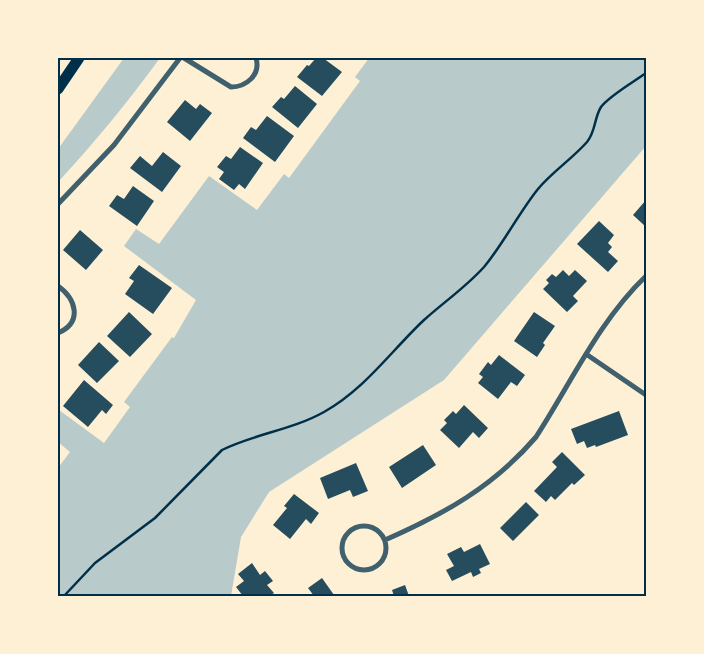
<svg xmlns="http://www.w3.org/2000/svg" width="704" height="654" font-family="Raleway,sans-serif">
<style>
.green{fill:#b9caca}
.building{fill:#264d5e}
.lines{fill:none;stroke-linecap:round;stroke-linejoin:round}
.path{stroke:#003049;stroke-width:2.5}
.minor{stroke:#3f606c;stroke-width:5}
.primary{stroke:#003049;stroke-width:11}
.neatline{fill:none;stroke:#003049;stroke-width:2}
</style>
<rect width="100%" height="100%" fill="#fdf0d5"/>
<path class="green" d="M124,58H160C128,102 95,142 58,182V149Z
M369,58H646V146L444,380L269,492L241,537L231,596H58V468L70,452L58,442V412L59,410L104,443L130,407L124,402L172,337L174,338L196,300L124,246L136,229L159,244L209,176L257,210L284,174L289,178L360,81L355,77Z"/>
<path class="building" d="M316,58H323L342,72L322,96L297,77L307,65L309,66Z
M295,86L317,104L298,128L272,107L281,97L284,99Z
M185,100L196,109L200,104L212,113L190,141L167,122Z
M267,116L294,136L275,162L243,138L251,127L256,130Z
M240,147L263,163L245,189L239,184L234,190L219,179L224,172L217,167L226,156L231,159Z
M163,152L181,166L162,192L130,168L140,156L152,166Z
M133,186L154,201L137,226L109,206L117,195L124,199Z
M646,200V227L633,215Z
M599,221L614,235L608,243L612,247L608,252L618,261L608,272L577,244Z
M80,230L103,250L86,270L63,250Z
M139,265L172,288L153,314L125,294L134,281L129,278Z
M563,270L569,276L575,270L587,281L573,296L578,301L567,312L543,289L549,283L546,280L552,274L556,277Z
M129,312L152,334L130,357L107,336Z
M534,312L555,326L543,343L545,345L537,357L514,341Z
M99,342L119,361L97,383L78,365Z
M499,355L525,375L517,386L511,382L498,399L478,383L483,377L479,374L488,362L491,365Z
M84,380L113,405L106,414L102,410L88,427L63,406Z
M464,405L488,428L479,438L473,432L459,448L440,430L447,423L444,420L453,411L456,414Z
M619,411L628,435L596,447L595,445L587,448L584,441L577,444L571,429Z
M423,445L436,465L402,488L389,467Z
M562,452L585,475L574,485L572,483L555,500L551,496L546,502L534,491L557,467L552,462Z
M356,463L368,491L353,497L350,490L328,499L320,478Z
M294,494L319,513L311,524L306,519L290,539L273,525L287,508L284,506Z
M526,502L539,515L513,541L500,528Z
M480,544L490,564L479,569L481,573L473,577L471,572L452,581L446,570L454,566L447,554L461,547L464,552Z
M252,563L260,575L265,571L273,581L267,585L274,593L269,596H243L236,587L244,581L238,574Z
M322,578L334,595L333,596H314L308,588Z
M405,585L409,596H394L392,590Z"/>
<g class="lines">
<path class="path" d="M64,596L95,563L155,518L222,450C254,434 292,430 324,412C365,389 391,351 424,320C444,302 466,287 484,267C504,243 518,214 538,189C552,172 572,159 587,142C596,131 594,118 601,107C609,96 635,81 646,73"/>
<path class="minor" d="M184,58L231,87C246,87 261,75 256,58
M58,204L114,145L180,58
M58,286C76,299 83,322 58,333
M586,354L646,395
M342 548a22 22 0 1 1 44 0a22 22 0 1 1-44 0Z
M385,540C444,514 493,487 536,437C571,383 599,321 646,276"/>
<path class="primary" d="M58,89L79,58"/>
</g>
<rect width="704" height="654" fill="none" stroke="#fdf0d5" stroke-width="118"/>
<rect x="59" y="59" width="586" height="536" class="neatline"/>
</svg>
